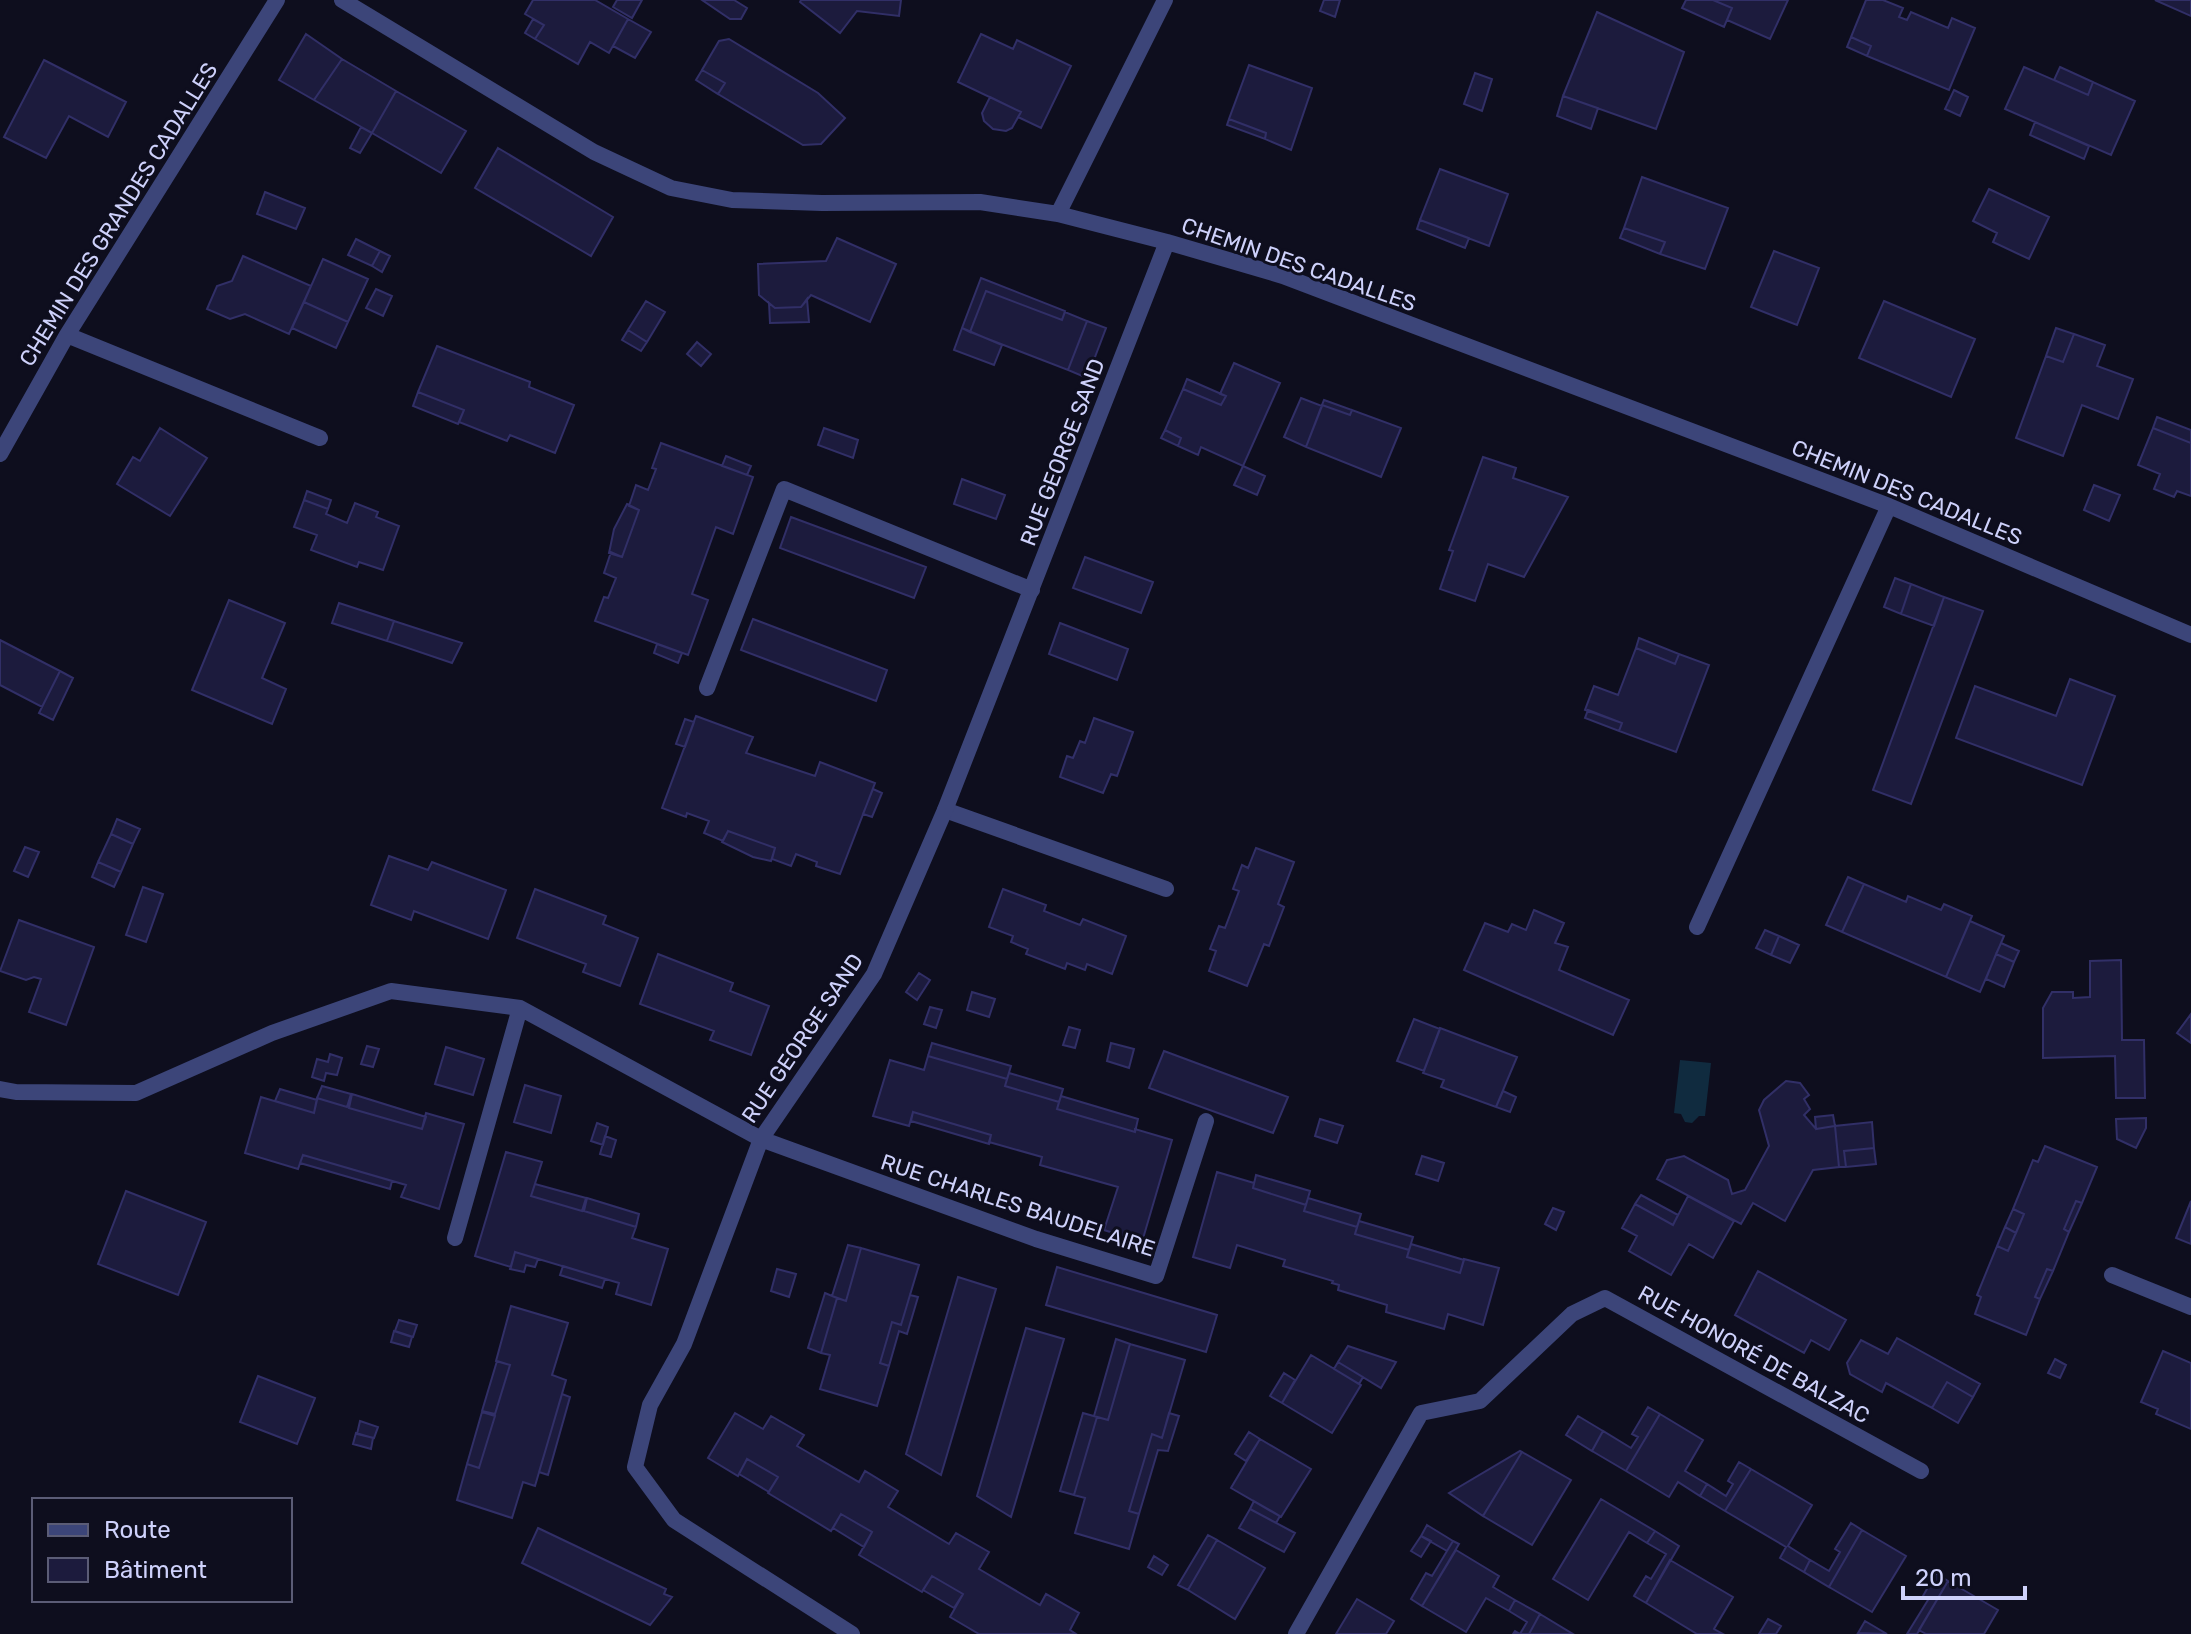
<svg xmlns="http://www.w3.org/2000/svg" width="2191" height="1634" font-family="Rubik,sans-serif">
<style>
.water{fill:#102b3f}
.building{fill:#1c1b3d;stroke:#312f67;stroke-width:2}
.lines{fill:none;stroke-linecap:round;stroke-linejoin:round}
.service{stroke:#3c4579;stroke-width:16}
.minor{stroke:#3c4579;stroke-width:16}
.labels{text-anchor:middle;stroke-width:6;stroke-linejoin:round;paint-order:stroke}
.street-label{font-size:22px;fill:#ced1fb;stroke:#0e0e1e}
</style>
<rect width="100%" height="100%" fill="#0e0e1e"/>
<path class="water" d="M1680,1060L1711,1063L1705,1116H1699L1692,1123L1685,1122L1681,1114L1674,1113Z"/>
<path class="building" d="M533,0H595L628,19L609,53L590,42L578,64L535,39L544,25L525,14Z
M617,0H642L632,18L613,7Z
M702,0H734L747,8L741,19H730Z
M801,0H901L899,16L857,11L840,33L800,2Z
M1324,0H1340L1335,17L1320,11Z
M1686,0H1713L1732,8L1724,27L1682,8Z
M1713,0H1788L1770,39L1727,20L1732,8Z
M1866,0H1883L1903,8L1899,17L1907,20L1911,12L1948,28L1952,18L1975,28L1949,90L1867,56L1871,46L1851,37Z
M2155,0H2191V16Z
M1597,12L1684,52L1656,129L1563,96Z
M533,19L544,25L535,39L525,33Z
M628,19L651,32L635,58L613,46Z
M306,34L342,59L314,100L279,80Z
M981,34L1013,49L1017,40L1071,66L1041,128L1018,117L1021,112L958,82Z
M1851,37L1871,46L1867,56L1847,47Z
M729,39L818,93L845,118L821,144L803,145L718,94L725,83L702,70L719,41Z
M342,59L396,91L372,133L314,100Z
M44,60L126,102L108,137L69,116L46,158L4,137Z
M1249,65L1312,88L1291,150L1265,139L1266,133L1229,119Z
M2024,67L2088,95L2093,82L2135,101L2111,155L2005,109Z
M2060,67L2093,82L2088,95L2054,80Z
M702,70L725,83L718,94L696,80Z
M1475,73L1492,79L1482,111L1464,104Z
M1954,90L1968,97L1960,116L1945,109Z
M396,91L466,131L441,173L372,133Z
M1563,96L1598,108L1591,129L1557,116Z
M990,97L1021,112L1012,128L1006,131L993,129L984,121L982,113Z
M1229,119L1266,133L1265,139L1227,125Z
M2035,122L2089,146L2084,159L2030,135Z
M361,127L372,133L360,153L350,148Z
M498,148L613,217L591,256L475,188Z
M1440,169L1508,194L1489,246L1420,220Z
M1642,177L1728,208L1705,269L1660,254L1665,242L1624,228Z
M1989,189L2049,217L2029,259L1993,242L1997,233L1973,221Z
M265,192L305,208L296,229L257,214Z
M1420,220L1469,238L1465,248L1417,229Z
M1624,228L1665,242L1660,254L1620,238Z
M837,238L896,264L870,322L811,295L801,307L775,308L759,295L758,264L826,261Z
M356,239L380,251L372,266L348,255Z
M380,251L390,256L382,272L372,266Z
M1774,251L1819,268L1797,325L1751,307Z
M243,256L311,286L289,334L245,314L230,319L207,309L217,286L232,281Z
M323,259L368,279L348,322L304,302Z
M981,278L1065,311L1062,320L986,291L970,332L962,328Z
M376,289L392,296L383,316L366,308Z
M986,291L1062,320L1065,312L1087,321L1068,370L970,332Z
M807,299L809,322L770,323L769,303L775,308L801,307Z
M646,301L665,312L647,342L628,330Z
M1884,301L1975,339L1951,397L1859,358Z
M304,302L348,322L336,348L292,328Z
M1087,321L1106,328L1087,378L1068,370Z
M962,328L1002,345L994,365L954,350Z
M2056,328L2074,334L2063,362L2046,356Z
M628,330L647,342L641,351L622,340Z
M2074,334L2105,345L2097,366L2133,379L2118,419L2082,405L2063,456L2016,438L2046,356L2063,362Z
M697,342L711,354L701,366L687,354Z
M437,346L530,382L529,387L574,405L555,453L510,435L507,441L459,422L464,410L418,392Z
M1234,363L1280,383L1243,466L1201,447L1198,455L1178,446L1181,438L1165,430L1183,389L1221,405L1226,396L1220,394Z
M1187,379L1226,396L1221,405L1183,389Z
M418,392L464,410L458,424L413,406Z
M1301,398L1322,406L1306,447L1284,437Z
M1324,400L1352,410L1350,415L1322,405Z
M1322,405L1350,415L1352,410L1401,428L1381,477L1306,447Z
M2157,417L2191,430V443L2153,428Z
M160,428L207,458L170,516L117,484L133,457L140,461Z
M824,428L858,440L853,458L818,445Z
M2153,428L2191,443V496L2177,491L2174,497L2154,489L2160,474L2138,465Z
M1165,430L1181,438L1178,446L1161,438Z
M661,443L753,477L733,534L716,527L692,594L708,600L688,655L595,621L604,597L608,598L616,578L604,573L611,552L622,557L639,510L629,506L636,485L648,490L656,469L652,468Z
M726,456L751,466L747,475L722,466Z
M1483,457L1516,468L1513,478L1568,497L1524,577L1488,564L1475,601L1440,589L1453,551L1449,550Z
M1243,466L1265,476L1257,495L1234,485Z
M962,479L1005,495L996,519L954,504Z
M2094,485L2120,495L2109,521L2084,510Z
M307,491L331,500L328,509L304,500Z
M304,500L328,509L326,514L347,523L355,503L378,512L376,517L399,526L383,570L359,562L357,567L311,550L317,535L294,527Z
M627,504L639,510L622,557L609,553L614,529Z
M791,517L926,567L914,598L780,548Z
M1085,557L1153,582L1141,613L1073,588Z
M1895,578L1911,584L1901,614L1884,607Z
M1911,584L1944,597L1934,626L1901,614Z
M1944,597L1983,611L1911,804L1873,790Z
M229,600L285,623L262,678L286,689L272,724L192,690Z
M339,603L394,621L387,641L332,623Z
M753,619L887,670L876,701L741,650Z
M394,621L462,643L452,663L387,641Z
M1060,623L1128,649L1117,680L1049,654Z
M1639,638L1679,654L1675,664L1636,648Z
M0,640L60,671L42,707L0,685Z
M657,644L682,653L678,663L654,653Z
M1636,648L1675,664L1679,654L1709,665L1676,752L1619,731L1622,723L1585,710L1594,686L1618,695Z
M60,671L73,678L53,720L39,713Z
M2070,679L2115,696L2082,785L1956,738L1975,686L2056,716Z
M1588,710L1622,723L1619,731L1585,718Z
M696,716L753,737L746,753L815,776L820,762L875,783L840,874L816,866L817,862L796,854L791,866L772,859L775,848L728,831L723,841L704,833L709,821L687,813L686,817L662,808Z
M1094,718L1133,732L1117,776L1111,774L1103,793L1060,777L1067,756L1073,758L1080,741L1085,743Z
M685,719L694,722L685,747L676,744Z
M873,789L882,793L872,817L863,814Z
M117,819L140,829L133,844L111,834Z
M728,831L775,848L771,861L753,857L722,842Z
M111,834L133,844L121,872L98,862Z
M25,847L39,852L28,877L14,871Z
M1256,848L1294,862L1278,904L1284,907L1269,946L1264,944L1247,986L1209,971L1216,951L1210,949L1219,926L1225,928L1239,891L1233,889L1242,865L1248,868Z
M389,856L428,870L432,862L506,890L488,939L414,911L411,920L371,905Z
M98,862L121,872L114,887L92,877Z
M1848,877L1864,884L1842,932L1826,925Z
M1864,884L1906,902L1908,896L1941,910L1944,904L1972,916L1946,977L1842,932Z
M143,887L163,894L146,942L126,935Z
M535,889L606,916L603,924L638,938L620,986L583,972L586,964L517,938Z
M1003,889L1046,905L1044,911L1080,925L1083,919L1126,936L1112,974L1087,964L1085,970L1067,963L1065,969L1026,954L1028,949L1011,942L1013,936L989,927Z
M1534,910L1564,923L1555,943L1568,947L1559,970L1629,1000L1613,1035L1464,970L1485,923L1508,932L1512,924L1526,930Z
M19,920L94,947L66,1025L29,1012L41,979L34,977L26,980L0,971Z
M1970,921L2004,936L1980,992L1946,977Z
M1765,930L1779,936L1771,955L1756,948Z
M1779,936L1799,945L1790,963L1771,955Z
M2001,943L2019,951L2014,962L1996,954Z
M658,954L733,983L730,991L769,1006L751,1055L710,1040L714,1031L640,1004Z
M1996,954L2014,962L2004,987L1986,979Z
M2121,960L2122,1040H2144L2145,1098H2116L2115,1056L2043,1058V1008L2052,992H2073V998L2090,997V961Z
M919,973L930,980L917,1000L906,992Z
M972,992L995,999L989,1017L967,1010Z
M930,1007L942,1010L936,1028L924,1024Z
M2191,1014V1043L2177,1033Z
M1414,1019L1440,1029L1424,1071L1397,1061Z
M1069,1027L1080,1030L1075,1048L1063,1045Z
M1440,1028L1517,1057L1496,1107L1441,1087L1444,1080L1423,1073Z
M932,1043L1011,1066L1007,1079L928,1056Z
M1111,1043L1134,1049L1129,1068L1107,1061Z
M367,1046L379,1049L373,1067L361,1064Z
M446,1047L484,1059L473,1095L435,1084Z
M1164,1051L1288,1097L1273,1133L1149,1088Z
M330,1054L342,1058L337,1075L326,1073L324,1081L312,1077L317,1059L328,1062Z
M928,1056L1007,1079L1005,1086L1059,1102L1057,1109L1135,1132V1129L1172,1140L1142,1242L1104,1230L1118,1187L1040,1165L1042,1157L989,1142L991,1135L913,1112L909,1126L873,1116L890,1060L924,1070Z
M1009,1073L1063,1089L1059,1102L1005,1086Z
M1786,1081L1800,1083L1809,1095L1804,1099L1810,1109L1804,1115L1816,1129L1835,1126L1839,1167L1813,1170L1785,1221L1753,1203L1741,1224L1657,1179L1667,1160L1684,1156L1728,1180L1732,1194L1745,1190L1769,1146L1759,1110L1764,1100Z
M525,1085L561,1096L551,1133L514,1122Z
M322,1086L351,1094L347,1107L317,1098Z
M280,1089L317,1100L314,1113L275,1101Z
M1503,1091L1516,1097L1510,1112L1496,1107Z
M351,1094L349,1108L422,1129L426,1113L464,1124L439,1209L401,1197L406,1185L303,1155L298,1169L245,1153L261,1097L314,1113L317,1098L347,1107Z
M352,1094L426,1117L422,1129L349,1108Z
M1061,1096L1138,1119L1135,1132L1057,1109Z
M913,1112L991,1135L989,1144L911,1121Z
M1833,1115L1835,1126L1816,1129L1815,1117Z
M2146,1118V1128L2136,1148L2117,1139L2116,1119Z
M1320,1119L1343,1126L1337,1143L1315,1136Z
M1872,1122L1874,1148L1844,1151L1846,1167H1839L1835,1126Z
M597,1123L608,1127L603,1145L591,1141Z
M605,1136L616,1140L611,1157L600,1154Z
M2045,1146L2097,1167L2082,1203L2076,1201L2064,1229L2069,1232L2053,1271L2047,1269L2035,1297L2040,1299L2026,1335L1975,1314L1981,1297L1977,1295L1997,1246L2008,1251L2024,1214L2013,1209L2033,1160L2038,1162Z
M1874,1148L1876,1164L1846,1167L1844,1151Z
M506,1152L542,1162L531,1196L582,1211L587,1198L584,1211L636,1227L632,1238L668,1249L651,1305L616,1294L619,1283L515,1252L511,1267L475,1256Z
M303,1155L392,1181L390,1189L300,1163Z
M1422,1156L1444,1163L1438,1181L1416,1174Z
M1217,1172L1254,1183L1253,1188L1306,1205L1304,1211L1357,1227L1355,1234L1409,1250L1407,1257L1460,1273L1464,1259L1499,1268L1483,1325L1448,1314L1444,1329L1386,1312L1387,1305L1338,1290L1339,1285L1332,1283L1333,1281L1283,1266L1285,1260L1237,1245L1230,1268L1193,1257Z
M1256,1175L1310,1191L1306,1205L1253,1188Z
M535,1184L586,1198L582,1211L531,1196Z
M126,1191L206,1222L178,1295L98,1264Z
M1641,1195L1678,1215L1673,1225L1635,1204Z
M1688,1196L1734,1221L1713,1258L1689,1244L1671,1275L1629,1251L1637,1236L1622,1228L1635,1204L1673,1225Z
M587,1198L639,1214L636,1227L584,1211Z
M1308,1198L1361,1214L1357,1227L1304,1211Z
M2076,1201L2082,1203L2069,1232L2064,1229Z
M2191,1201V1244L2176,1238Z
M1553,1208L1564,1212L1556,1230L1545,1224Z
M2013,1209L2024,1214L2016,1233L2005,1227Z
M1359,1221L1413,1237L1409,1250L1355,1234Z
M2005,1227L2016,1233L2008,1251L1997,1246Z
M1411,1244L1464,1260L1460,1273L1407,1257Z
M848,1245L861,1248L846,1301L832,1296Z
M861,1248L919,1265L901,1325L892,1322L880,1363L889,1366L877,1406L820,1389L830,1355L821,1353L837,1298L846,1301Z
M515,1252L538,1259L535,1267L526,1265L524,1272L510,1269Z
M563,1266L605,1279L602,1288L560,1275Z
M1057,1267L1217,1315L1206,1352L1046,1305Z
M777,1269L796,1274L789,1297L771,1291Z
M2047,1269L2053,1271L2040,1299L2035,1297Z
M1758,1271L1846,1320L1829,1350L1811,1340L1804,1353L1735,1315Z
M958,1277L996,1289L941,1475L906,1454Z
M825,1293L837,1298L821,1353L808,1348Z
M910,1295L918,1297L907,1334L899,1331L889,1366L880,1363L892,1322L901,1325Z
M511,1306L568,1323L552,1375L566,1380L535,1486L523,1482L512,1518L457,1500L467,1464L479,1468L495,1416L482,1412L495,1414L510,1365L496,1361Z
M399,1320L417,1325L413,1337L395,1331Z
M1026,1328L1064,1339L1011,1517L977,1496Z
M394,1331L412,1337L409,1347L391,1342Z
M1897,1338L1980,1384L1973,1397L1947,1382L1932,1408L1886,1383L1882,1392L1850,1374L1847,1363L1861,1340L1888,1354Z
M1116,1339L1130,1344L1108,1420L1094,1416Z
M1130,1344L1185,1360L1162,1438L1152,1434L1129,1511L1139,1514L1129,1549L1075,1533L1085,1498L1074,1495L1097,1417L1108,1420Z
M1348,1346L1396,1362L1381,1388L1338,1362Z
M2163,1351L2191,1363V1429L2156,1414L2158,1409L2141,1402Z
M1311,1355L1361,1385L1332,1433L1282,1403Z
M2055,1359L2066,1365L2060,1378L2048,1373Z
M497,1361L510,1365L495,1414L482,1411Z
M1338,1362L1363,1377L1359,1384L1334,1369Z
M1284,1373L1295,1380L1282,1403L1270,1396Z
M258,1376L315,1398L297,1444L240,1422Z
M1947,1382L1973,1397L1958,1423L1932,1408Z
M562,1394L570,1397L548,1475L539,1472Z
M1648,1407L1660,1414L1626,1471L1592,1451L1603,1431L1631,1448L1638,1437L1632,1434Z
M482,1412L495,1416L479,1468L467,1464Z
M735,1413L763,1429L771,1416L804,1435L797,1446L859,1482L865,1471L898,1491L888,1507L949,1544L956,1533L989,1552L979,1569L1040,1605L1046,1594L1079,1613L1070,1630L1076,1634H979L950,1617L963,1594L932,1576L922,1592L859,1555L872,1532L841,1514L831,1531L768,1493L778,1477L747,1459L738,1476L708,1458Z
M1083,1413L1097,1417L1074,1495L1060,1491Z
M1169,1413L1179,1416L1168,1451L1158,1450L1139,1514L1129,1511L1152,1434L1162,1438Z
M1660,1414L1703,1440L1685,1471L1707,1484L1700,1496L1678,1482L1669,1497L1626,1471Z
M1578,1416L1603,1431L1592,1451L1566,1435Z
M360,1421L378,1427L374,1438L357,1434Z
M1249,1432L1260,1439L1246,1461L1235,1454Z
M356,1433L373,1438L371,1449L353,1444Z
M1260,1439L1311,1469L1281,1517L1231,1488Z
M1520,1451L1522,1452L1483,1516L1449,1493Z
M1522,1452L1571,1480L1532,1545L1483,1516Z
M747,1459L778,1477L769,1492L739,1474Z
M1739,1462L1751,1469L1725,1511L1700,1496L1707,1484L1726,1496L1733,1484L1728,1481Z
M1751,1469L1812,1505L1788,1546L1810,1560L1804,1572L1780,1558L1786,1547L1725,1511Z
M1601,1499L1655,1531L1647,1543L1629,1532L1588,1600L1553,1579Z
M1254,1501L1280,1516L1276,1523L1250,1509Z
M1250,1509L1295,1533L1284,1552L1239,1528Z
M841,1514L872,1532L864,1547L833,1528Z
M1851,1523L1862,1530L1829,1587L1804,1572L1810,1560L1829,1571L1840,1552L1835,1549Z
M1427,1525L1453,1541L1447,1551L1421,1536Z
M538,1528L666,1589L664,1594L672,1597L650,1625L522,1563Z
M1862,1530L1906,1556L1872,1612L1829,1587Z
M1655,1531L1679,1546L1646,1603L1634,1596L1646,1576L1651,1579L1666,1554L1647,1543Z
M1208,1535L1217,1540L1188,1590L1178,1585Z
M1421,1536L1431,1541L1421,1557L1411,1551Z
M1217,1540L1265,1568L1235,1619L1188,1590Z
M1453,1541L1459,1544L1422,1606L1411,1599L1426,1573L1432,1576Z
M1456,1550L1499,1576L1493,1587L1515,1600L1509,1611L1486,1598L1466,1632L1422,1606Z
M1154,1556L1168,1565L1162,1575L1148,1567Z
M1670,1560L1733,1597L1714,1629L1723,1634H1697L1646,1603Z
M1936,1573L1948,1581L1917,1634H1907L1928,1600L1923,1596Z
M932,1576L963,1594L954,1608L923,1590Z
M1948,1581L1998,1610L1984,1634H1926L1919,1630Z
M1357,1599L1394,1621L1386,1634H1336Z
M1515,1600L1540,1614L1529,1634H1513L1515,1631L1520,1634L1527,1622L1509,1611Z
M1540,1614L1573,1634H1529Z
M1768,1619L1781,1626L1776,1634H1759Z
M1865,1621L1887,1634L1858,1633Z"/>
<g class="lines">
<path class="service" d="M945,810L1166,889"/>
<path class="minor" d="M342,0L594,152L671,188L732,200L822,203L980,202L1058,214L1167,242L1283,276L1889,506L2191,635
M1058,214L1165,0
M67,335L320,438
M0,454L67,335L277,0
M707,688L784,489L1032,590
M1697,927L1889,506
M0,1089L16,1092L136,1093L272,1033L391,991L520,1008L761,1139L1036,1239L1156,1276L1206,1121
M455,1238L520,1008
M2112,1275L2191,1307
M852,1634L674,1520L635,1467L650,1405L684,1344L761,1139L874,974L945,810L1167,242
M1296,1634L1421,1413L1480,1401L1572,1314L1605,1298L1921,1471"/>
</g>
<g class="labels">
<g class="street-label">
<text transform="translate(118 214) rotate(-58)" y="8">CHEMIN DES GRANDES CADALLES</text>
<text transform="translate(1299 264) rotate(19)" y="8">CHEMIN DES CADALLES</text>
<text transform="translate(1062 452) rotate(-69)" y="8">RUE GEORGE SAND</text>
<text transform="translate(1907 492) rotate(22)" y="8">CHEMIN DES CADALLES</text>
<text transform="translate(802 1038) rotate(-56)" y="8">RUE GEORGE SAND</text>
<text transform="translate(1018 1205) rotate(18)" y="8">RUE CHARLES BAUDELAIRE</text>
<text transform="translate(1754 1354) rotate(29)" y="8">RUE HONORÉ DE BALZAC</text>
</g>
</g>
<rect x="32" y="1498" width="260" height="104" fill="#0e0e1e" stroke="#5b5c76" stroke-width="2"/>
<rect x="48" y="1524" width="40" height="12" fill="#3c4579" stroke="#5b5c76" stroke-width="2"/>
<text x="104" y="1538" font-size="24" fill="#ced1fb">Route</text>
<rect x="48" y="1558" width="40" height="24" fill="#1c1b3d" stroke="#5b5c76" stroke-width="2"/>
<text x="104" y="1578" font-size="24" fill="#ced1fb">Bâtiment</text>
<path d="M1903 1586v12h122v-12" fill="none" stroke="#ced1fb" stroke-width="4"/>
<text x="1915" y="1586" font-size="24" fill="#ced1fb" stroke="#0e0e1e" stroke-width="6" paint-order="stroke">20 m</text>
</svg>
